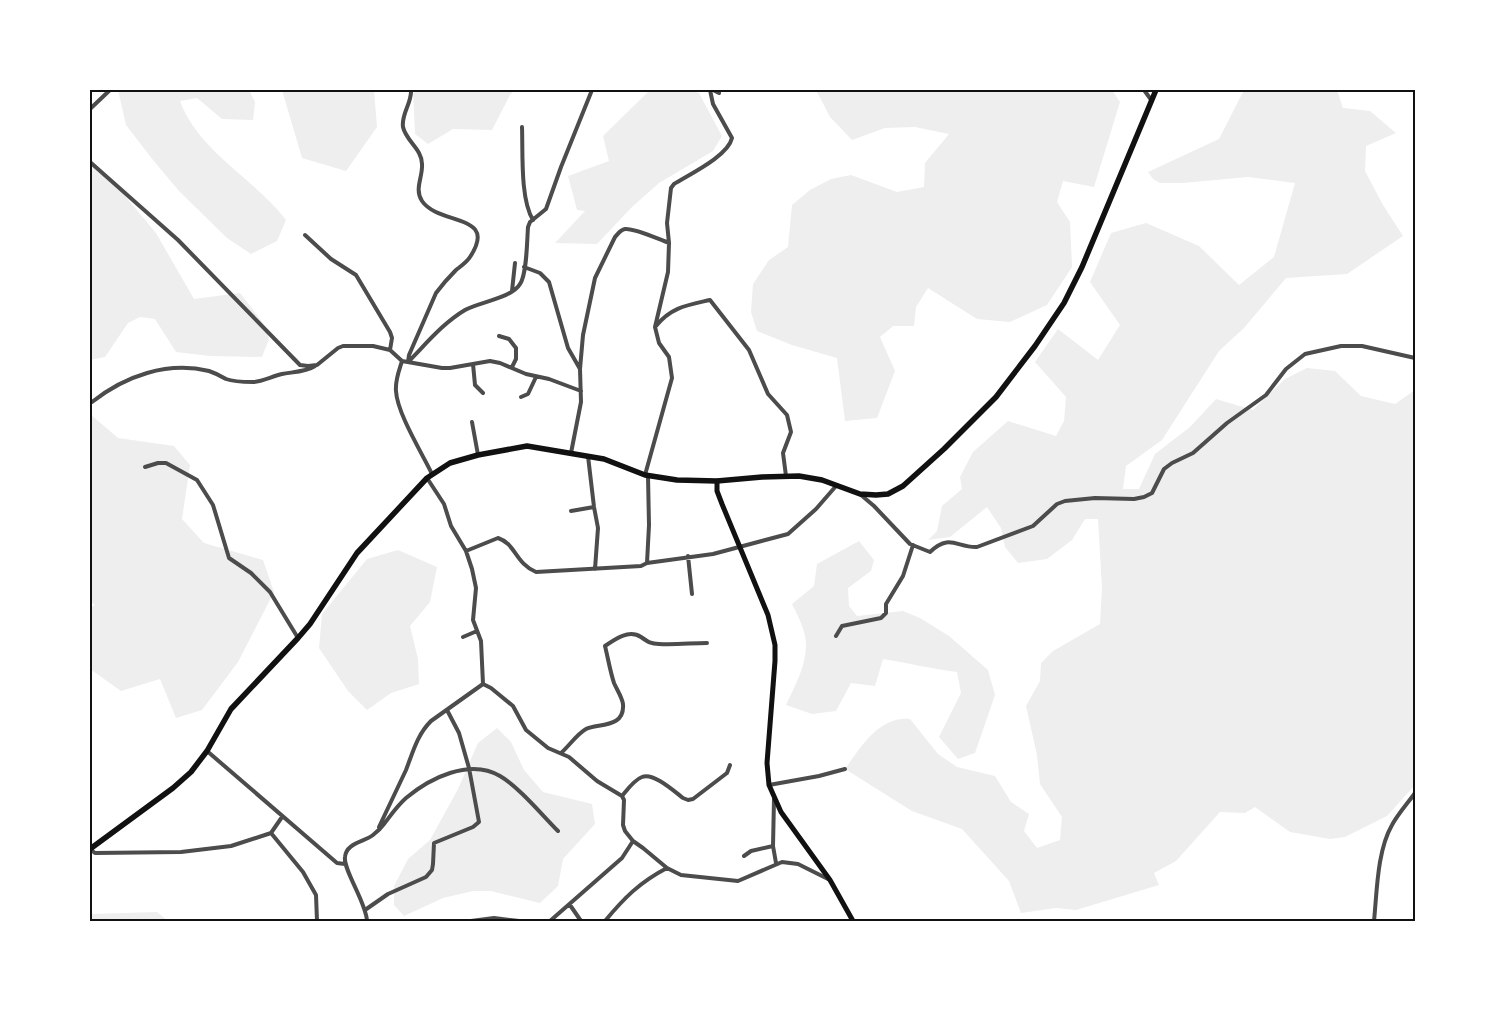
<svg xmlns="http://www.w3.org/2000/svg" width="1505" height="1011" font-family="'Titillium Web',sans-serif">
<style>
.green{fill:#eee}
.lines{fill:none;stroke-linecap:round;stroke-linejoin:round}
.minor{stroke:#4c4c4c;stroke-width:4}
.secondary{stroke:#111;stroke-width:5}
.primary{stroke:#111;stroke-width:5.5}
.neatline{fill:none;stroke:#111;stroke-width:2}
</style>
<rect width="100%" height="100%" fill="#fff"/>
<path class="green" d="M118,90H249L255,102L253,120L222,119L197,98L180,101C198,151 255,179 286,220L277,241L251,254L227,238L179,191L153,160L126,125Z
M282,90H374L377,127L346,171L302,158Z
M413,90H514L510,95L492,130L453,129L428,144L415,134Z
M650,90H689L699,93L722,136L713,151L659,183L632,207L597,244L555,243L585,211L577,210L568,176L609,161L603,136Z
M816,90H1112L1120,102L1094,187L1063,181L1057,202L1070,222L1072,267L1047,305L1010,322L977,319L928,288L916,307L914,326H893L880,337L895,371L877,418L845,421L837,358L792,345L757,331L751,312L753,284L769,260L788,247L792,205L810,190L831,179L851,175L897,192L924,187L925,163L949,134L915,127L885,128L852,140L830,117Z
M1244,90H1337L1343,108L1370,111L1396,133L1366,146L1365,171L1383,205L1403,236L1347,274L1286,278L1244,328L1219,351L1162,440L1126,466L1123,489H1139L1155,454L1190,427L1216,399L1253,410L1285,379L1307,368L1335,371L1361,396L1395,404L1415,390V785L1387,816L1345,837L1330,839L1290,832L1255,807L1245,813L1220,812L1176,861L1154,873L1159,885L1076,910L1056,908L1021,913L1009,881L962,829L912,811L845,769C861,747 879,716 910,719L938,754L957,767L995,776L1011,802L1029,814L1024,831L1037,848L1060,840L1062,817L1040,784L1037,755L1026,706L1040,681L1041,663L1053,651L1100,624L1102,588L1098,519H1085L1072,540L1047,559L1018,563L1005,547L1001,528L987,507L950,537L928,540L937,531L942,506L962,489L960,477L973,452L1008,421L1056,436L1064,421L1066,397L1035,362L1058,329L1098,360L1120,325L1090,282L1111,233L1146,223L1199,246L1239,285L1274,257L1295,183L1248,177L1183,183H1160L1153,179L1148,172L1219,139Z
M90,164L120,190L156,233L194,299L240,293L263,323L269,339L262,357L210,356L176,352L155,319L140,317L128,323L105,357L90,360Z
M90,414L118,438L174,446L190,465L182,519L204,543L263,560L274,592L238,662L202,710L176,718L160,679L121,691L90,669V608L95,605L90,601Z
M859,541L874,560L871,571L848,588L849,606L857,616L903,611L920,618L949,636L988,670L995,695L975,753L958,759L939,737L961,693L957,672C932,669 908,663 883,659L875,686L851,683L836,711L812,714L786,705C795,686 806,666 806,645C806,631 798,616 792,604L814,586L817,564Z
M398,550L437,567L430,602L410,626L418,659L419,684L391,693L367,710L348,691L319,648L322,614L367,559Z
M497,728L511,742L524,770L543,792L592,804L595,824L563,859L558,886L540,903L491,891H473L443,898L404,916L394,905V886L408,859L430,840L458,789L478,743Z
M157,912L168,921H90V914Z"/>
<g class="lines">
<path class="minor" d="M713,90L719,93
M1144,90L1152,101
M90,109L110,90
M522,127C523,152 520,199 533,220
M90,162L178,240L300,365L308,366L317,365L338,348L343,346H373L390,350L402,361L442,368H450L490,361L500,363L526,374L549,379L581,391
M305,235L331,259L356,275L390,332L392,338L390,350
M524,267L540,273L549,282L568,348L580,369
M512,291L515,263
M656,326C671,307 688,305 710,300L749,350L768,394L787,415L791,432L783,453L786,476
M499,336L509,339L516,348V359L512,367
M402,361C399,371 395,380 396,391C397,413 422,453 432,474
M408,362C426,344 443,323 465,310C479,302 512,298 520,284C527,274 527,240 528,227L530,222L546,209L561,167L592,90
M408,362L409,355L436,293C442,285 449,277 456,270C461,266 467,262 470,257C499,213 439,226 422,201C414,189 423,177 422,164C422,149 406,141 403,127C401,114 412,103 411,90
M473,364L475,385L483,393
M521,397L528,394L536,377
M92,402C125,376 167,361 209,371C215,373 221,376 226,379C234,382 244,382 253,382C261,382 273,376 282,374C292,372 306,372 315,366
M472,422L478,455
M571,453L581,402L580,369L583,335L595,278L615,237C618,234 620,230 625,229C635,228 658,239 669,243
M588,456L594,507L598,528L595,569
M145,467L158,463H166L197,480L213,505L229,558L251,573L270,592L298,638
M645,475L672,378L669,357L659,343L655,327L668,272L669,243L667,223L671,188L674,184C690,174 728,156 732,138L713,104L710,90
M427,478L444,504L451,526L466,551L472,569L476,588L473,620L481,641L483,684
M861,495L874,506L910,544L930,552C950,533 957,548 977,547L1033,526L1057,504L1065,501L1095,498L1134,499L1144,497L1152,493L1164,469L1172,463L1193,453L1227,423L1266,395L1286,369L1305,354L1341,346H1362L1415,358
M571,511L594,507
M466,551L498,538C516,544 515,563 536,572L641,566L647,563L713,554L788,534L816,509L836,486
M688,556L692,594
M647,563L649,525L648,476
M836,636L842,626L881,618L886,613V604L903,576L913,545
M463,637L477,631
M483,684L491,688L513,706L526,730L548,748L569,757L597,781L622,796L624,800L623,825L625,831L633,841L643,848L667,868L681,875L738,881L782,862L798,864L828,879
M207,751L337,863L345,864
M561,753C569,746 577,734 586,729C597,723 625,729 623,704C622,697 617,690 614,683C610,671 608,658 605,646C615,639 629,629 641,637C648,642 651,644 659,644C675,645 692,643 707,643
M769,785L819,776L845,769
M622,796C627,790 634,780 642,777C653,772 674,791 683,798L688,800L693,799L727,773L730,765
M774,799L773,846L776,863
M282,817L271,833L303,872L316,895L317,921
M379,827C388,808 397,789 406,770C413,752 417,735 431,721L483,684
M90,849L95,853L181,852L231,846L271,833
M744,856L751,851L773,846
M570,905L581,921
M365,910L388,894L426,877L432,870L433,864L434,843L473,827L479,822L469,768L459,733L447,710
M367,921C366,902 343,870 345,857C346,843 364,842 373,835C377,832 381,828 384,824C391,815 397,806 406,798C430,778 470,758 500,776C519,787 542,815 558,831
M471,921L494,918L519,921
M550,921L622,858L633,841
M605,921C624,898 640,882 667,868
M1374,921C1377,892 1377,851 1392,825C1398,814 1407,804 1415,793"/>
<path class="secondary" d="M717,481V491L722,504L768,615L775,645V661L767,763L769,785L781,812L830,880L853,921"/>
<path class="primary" d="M90,849L173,788L191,772L207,751L231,709L298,638L310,624L357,553L427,478L450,463L478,455L527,446L604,459L645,475L677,480L717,481L762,477L799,476L822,480L860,494L876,495L888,494L903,486L944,449L996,397L1035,346L1064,303L1082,267L1156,90"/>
</g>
<rect width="1505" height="1011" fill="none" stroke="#ffffff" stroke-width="182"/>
<rect x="91" y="91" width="1323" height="829" class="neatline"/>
</svg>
